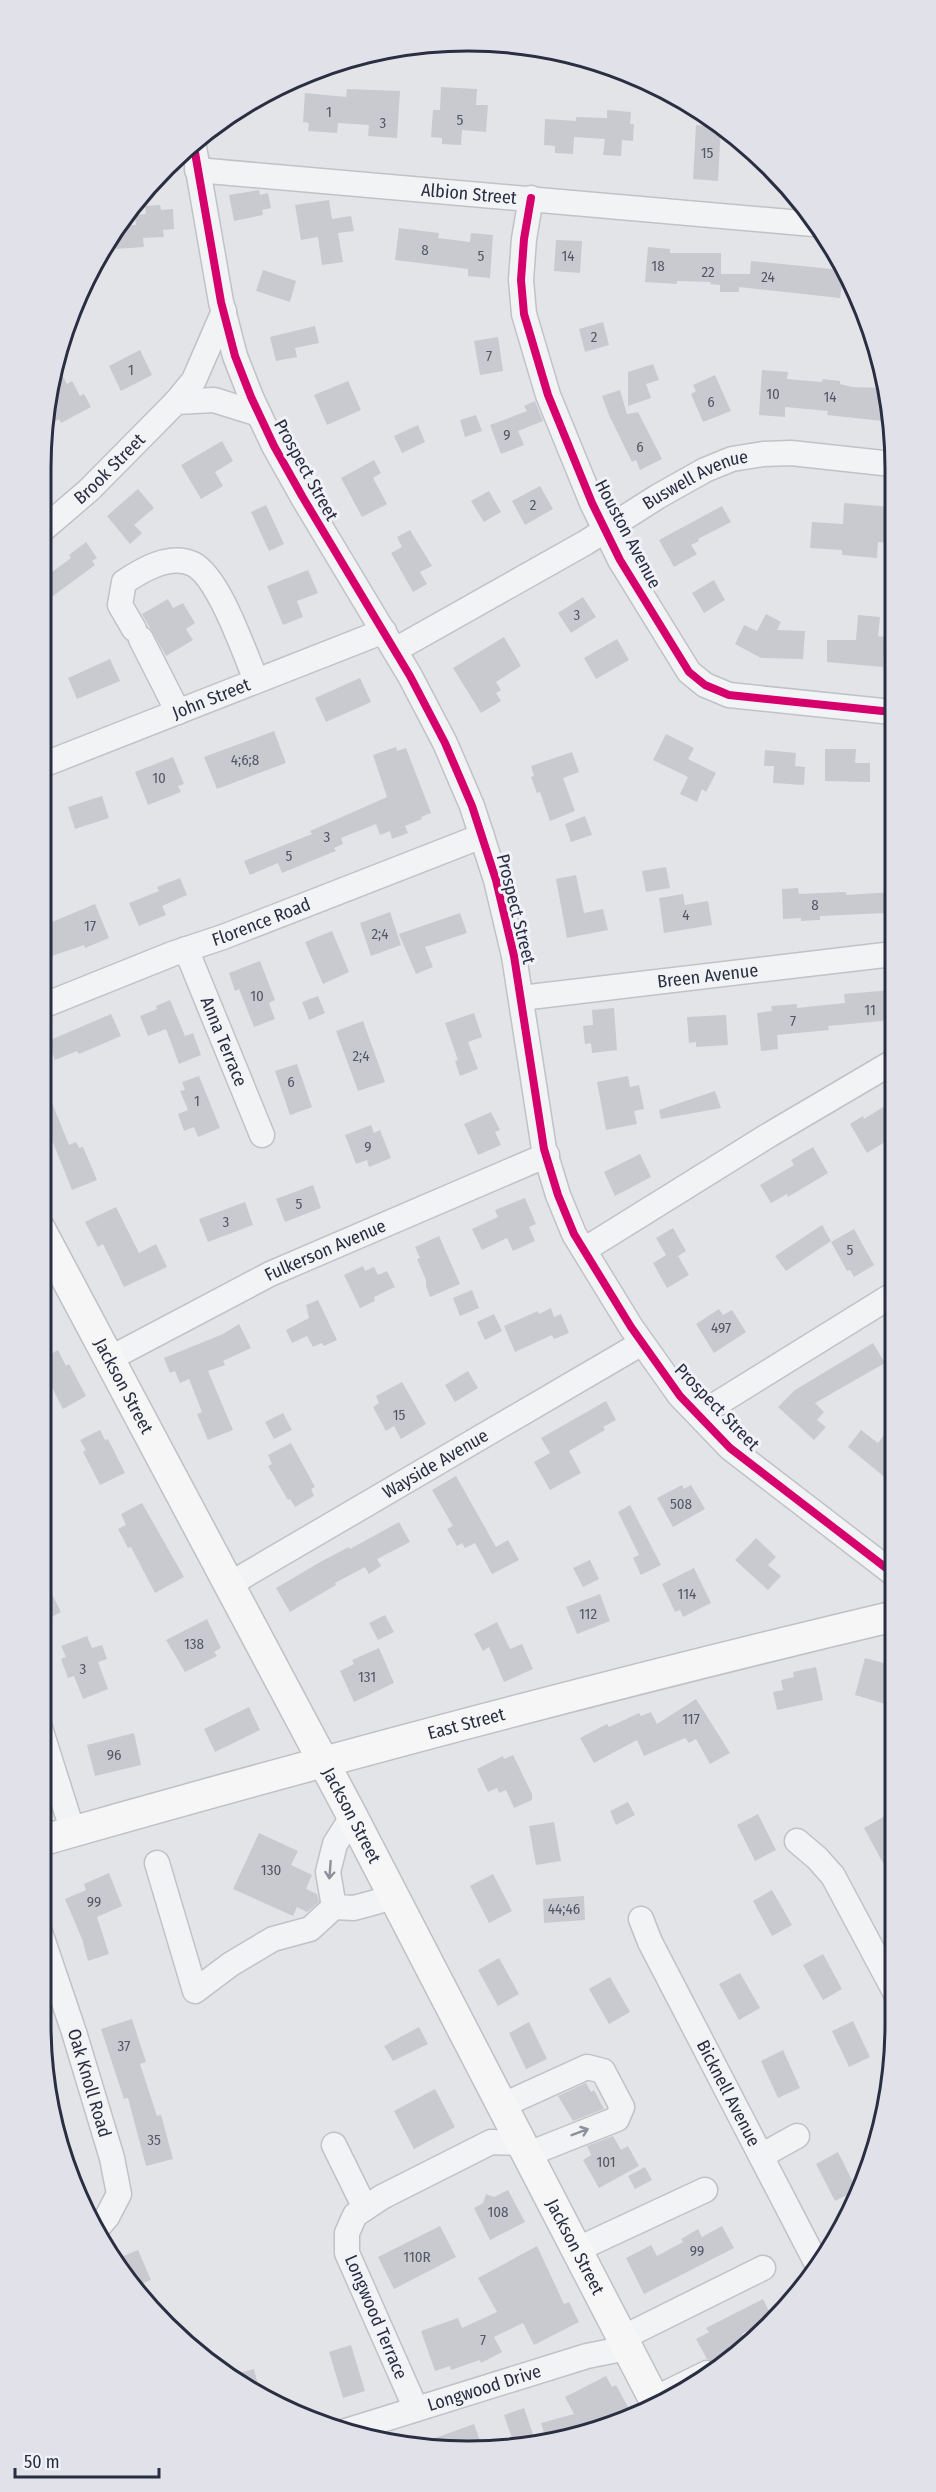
<svg xmlns="http://www.w3.org/2000/svg" width="936" height="2492" font-family="'Fira Sans Condensed',sans-serif">
<style>
.building{fill:#c9cacf}
.lines{fill:none;stroke-linecap:round;stroke-linejoin:round}
.minor-casing{stroke:#c1c2c6;stroke-width:27}
.major-casing{stroke:#bfc1c6;stroke-width:33}
.minor{stroke:#f2f3f5;stroke-width:24}
.major{stroke:#f6f6f7;stroke-width:30}
.cycleway-casing{stroke:#f1f2f7;stroke-width:11}
.cycleway{stroke:#d6006c;stroke-width:8}
.oneway{stroke:#8e909c}
.labels{text-anchor:middle;stroke-width:6;stroke-linejoin:round;paint-order:stroke}
.number-label{font-size:15px;fill:#535767}
.street-label{font-size:18px;fill:#292e42;stroke:#f1f2f7}
.rim{fill:none;stroke:#292e42;stroke-width:3}
</style>
<rect width="100%" height="100%" fill="#e3e4e8"/>
<path class="building" d="M441,87L477,89L476,105H488L486,132L462,130L461,145L442,144V138L431,137L433,110H440Z
M347,89L400,91L397,138L368,136L369,125L338,123L337,133L308,131L309,123L303,122L305,93L346,97Z
M607,110L631,112L630,124H634L633,141L622,140L621,156L603,155L605,139L574,137L573,154L555,153V146L544,145L545,119L576,121V117L607,118Z
M696,125L721,127L718,181L693,179Z
M259,190L260,195L268,193L271,208L262,210L263,215L234,221L229,195Z
M329,200L332,219L351,216L354,231L338,233L343,262L322,265L318,237L301,240L295,205Z
M160,205L161,210L173,209L174,229L163,230L164,237L143,238L144,247L116,249L115,230L117,226L136,225L135,215L146,214L145,206Z
M399,228L439,233L438,238L470,242L471,233L493,235L490,278L468,276V269L395,260Z
M556,240L582,241L580,273L554,271Z
M648,247L670,249V253H721V274H750L751,261L842,270L844,273L840,298L739,287V292H720V285L710,284L711,282L677,281V284L645,282Z
M263,270L296,281L290,302L256,291Z
M603,322L609,345L585,352L579,329Z
M315,326L319,343L295,348L297,357L276,361L270,337Z
M498,337L503,371L480,375L474,341Z
M140,350L152,375L121,391L109,366Z
M55,362L67,384L72,381L80,396L84,394L91,407L61,423L59,419L46,427Z
M653,364L659,380L646,384L651,398L628,406V372Z
M762,370L788,372L787,379L822,382L823,379L840,381V384L852,387L885,388L892,412V422L827,415L828,411L785,407V417L759,415Z
M715,375L731,411L703,422L691,394L696,391L693,385Z
M348,381L361,410L327,425L314,395Z
M620,390L627,414L638,412L662,459L640,470L636,460L632,462L609,415L602,396Z
M535,401L543,421L518,431L524,445L501,454L490,425L527,411L524,406Z
M476,415L482,431L465,437L460,420Z
M418,425L425,442L402,453L394,436Z
M222,441L233,461L215,472L223,486L201,499L181,465Z
M374,460L381,473L373,478L387,504L362,517L341,478Z
M540,486L553,509L525,525L512,501Z
M138,489L154,508L134,525L142,533L130,544L107,516Z
M489,491L501,512L484,522L471,501Z
M844,503L892,507L890,543L878,542L877,558L842,555V550L810,548L812,522L843,524Z
M266,505L284,544L269,551L251,512Z
M722,506L731,522L698,539L699,541L691,545L697,554L674,567L659,540Z
M410,530L432,566L420,572L427,584L413,592L391,553L402,547L397,537Z
M86,542L97,558L92,561L95,565L49,599L40,588V581L71,558L69,555Z
M308,570L318,593L297,601L303,617L283,625L267,586Z
M714,580L725,600L704,613L692,593Z
M583,597L596,617L571,633L558,613Z
M168,599L173,608L183,603L195,623L186,629L193,640L166,656L142,614Z
M766,614L781,622L777,630L805,631L803,659L761,658L735,644L744,625L757,631Z
M858,615L880,617L878,636L892,638V652L884,651L883,667L827,662V640H856Z
M504,637L521,666L496,682L501,690L496,693L501,701L481,713L453,668Z
M617,639L629,660L596,679L584,658Z
M110,659L120,681L77,699L68,678Z
M360,678L371,702L326,722L315,698Z
M274,731L286,763L217,789L204,757Z
M666,734L694,748L688,759L716,773L706,792L702,789L697,802L680,794L688,777L653,760Z
M396,747L397,751L406,748L431,813L421,817L422,819L405,826L408,833L392,839L390,831L380,835L376,824L341,838L343,844L334,848L336,851L321,857L282,873L278,863L250,875L244,861L312,834L310,831L387,797L373,755Z
M825,749H856L855,763H870V782L825,781Z
M765,750L796,753L795,766L805,767L804,785L773,783L774,766H764Z
M572,752L579,772L563,778L575,811L550,821L540,792L537,793L531,777L534,776L531,766Z
M173,757L184,784L178,786L181,792L148,805L135,772Z
M102,796L109,818L75,829L68,807Z
M585,816L592,835L571,842L565,824Z
M666,867L670,888L646,892L642,871Z
M576,875L584,913L603,909L608,930L567,938L556,879Z
M180,878L187,895L162,906L166,915L139,926L129,903L159,891L157,887Z
M798,888L799,894L846,892V895L893,892V910L886,911V913L820,916V920L801,921V918L783,919L782,889Z
M683,894L685,905L708,901L712,925L664,933L659,898Z
M95,904L109,938L85,948L84,945L40,960V927Z
M390,912L401,945L371,956L360,923Z
M460,913L467,933L425,947L433,967L416,974L399,934Z
M332,931L349,972L323,984L305,942Z
M260,961L275,1000L269,1003L275,1019L254,1027L239,989L235,991L229,973Z
M892,990L893,1020L828,1026L829,1030L777,1035L778,1049L761,1051L757,1013L772,1011L771,1006L797,1004V1008L845,1003L844,994Z
M318,996L325,1013L309,1020L302,1002Z
M170,1000L185,1036L193,1033L201,1055L179,1064L166,1029L148,1036L140,1016L157,1009L156,1006Z
M614,1008L617,1050L592,1053L591,1043L585,1044L583,1026L593,1025L592,1010Z
M474,1013L482,1037L468,1042L478,1069L460,1076L455,1061L458,1060L445,1023Z
M111,1014L121,1036L79,1054L77,1051L55,1060L48,1041Z
M726,1015L728,1045L696,1047V1042L689,1043L687,1017Z
M363,1021L385,1082L358,1091L336,1031Z
M297,1064L312,1107L290,1115L275,1071Z
M40,1073L69,1145L76,1142L79,1148L83,1147L97,1180L72,1190L52,1140L40,1144Z
M199,1076L220,1128L198,1137L194,1127L184,1131L178,1114L188,1110L180,1091L185,1090L182,1082Z
M628,1076L630,1087L639,1085L644,1109L634,1111L637,1124L606,1130L597,1082Z
M715,1091L721,1108L661,1119L659,1110Z
M893,1101V1137L867,1153L850,1124L863,1116L864,1119Z
M491,1112L500,1130L495,1132L501,1145L478,1155L464,1124Z
M371,1125L374,1133L380,1130L391,1158L369,1167L367,1160L356,1164L345,1135Z
M813,1147L828,1173L788,1197L787,1194L771,1203L760,1185L794,1165L791,1160Z
M640,1154L651,1177L615,1196L604,1172Z
M313,1185L321,1208L285,1222L276,1199Z
M525,1198L536,1224L529,1227L535,1241L513,1251L507,1238L482,1250L472,1229L498,1217L495,1210Z
M245,1202L253,1225L208,1242L199,1219Z
M116,1207L139,1253L156,1244L167,1267L124,1287L103,1244L98,1247L85,1222Z
M822,1225L831,1241L786,1271L775,1256Z
M673,1228L686,1251L678,1256L689,1275L667,1288L653,1263L666,1255L656,1238Z
M854,1229L874,1265L854,1277L850,1270L847,1271L831,1242Z
M439,1236L460,1284L430,1297L426,1286V1280L417,1259L420,1258L415,1247Z
M363,1266L365,1271L374,1267L378,1275L387,1271L395,1287L374,1297L375,1301L360,1308L344,1275Z
M472,1290L479,1308L460,1316L453,1298Z
M318,1300L337,1340L324,1346L322,1343L313,1347L307,1336L292,1343L286,1330L309,1318L306,1305Z
M551,1308L554,1317L561,1314L569,1333L554,1339L552,1335L515,1352L504,1326L538,1311L539,1314Z
M719,1309L723,1315L732,1310L746,1332L714,1353L696,1324Z
M494,1314L502,1331L485,1340L477,1322Z
M239,1324L251,1348L223,1361L225,1365L208,1371L233,1430L208,1440L197,1414L202,1412L189,1379L180,1383L175,1371L170,1373L164,1358L223,1334Z
M873,1343L885,1363L815,1403L824,1412L817,1420L826,1427L814,1440L778,1407L795,1390Z
M58,1350L66,1366L69,1364L86,1396L63,1409L47,1378L40,1381V1360Z
M468,1371L478,1388L455,1402L445,1385Z
M402,1382L426,1424L401,1439L394,1426L386,1431L373,1407L379,1403L376,1396Z
M606,1401L616,1420L603,1427L605,1430L569,1451L581,1473L550,1490L534,1462L550,1453L541,1438Z
M283,1413L292,1430L274,1439L265,1422Z
M894,1421V1485L848,1447L861,1430L878,1443Z
M100,1430L105,1440L108,1439L125,1473L100,1485L83,1452L86,1450L80,1440Z
M291,1443L315,1487L311,1489L314,1496L295,1507L290,1499L288,1500L268,1466L272,1464L268,1455Z
M456,1476L496,1547L508,1540L519,1560L492,1574L475,1543L465,1548L462,1543L457,1546L447,1529L453,1526L432,1490Z
M682,1485L684,1489L691,1485L705,1509L673,1527L657,1498Z
M142,1503L184,1577L155,1593L131,1547L128,1548L118,1529L126,1525L121,1514Z
M630,1505L661,1565L641,1575L633,1558L639,1555L618,1512Z
M399,1522L410,1542L377,1559L381,1566L369,1574L365,1567L335,1583L336,1585L290,1612L276,1588L322,1561L349,1547L350,1549Z
M756,1538L776,1557L768,1565L781,1576L768,1590L735,1560Z
M590,1560L599,1579L583,1587L573,1568Z
M694,1568L711,1603L683,1617L680,1610L675,1612L662,1584Z
M40,1571L61,1612L40,1623Z
M600,1594L610,1621L577,1634L566,1607Z
M385,1615L394,1632L378,1640L369,1623Z
M207,1619L221,1648L214,1652L217,1656L185,1672L166,1640Z
M497,1622L510,1649L522,1644L533,1669L504,1682L489,1647L483,1651L474,1634Z
M87,1636L92,1648L102,1645L107,1659L98,1662L108,1689L83,1699L74,1676L68,1678L61,1659L66,1657L61,1646Z
M379,1648L394,1683L354,1702L340,1671L354,1664L352,1660Z
M865,1658L895,1666V1697L892,1706L855,1695Z
M816,1667L823,1700L777,1710L773,1692L783,1690L781,1680L794,1677L793,1672Z
M696,1699L730,1753L710,1764L696,1739L689,1743L685,1738L644,1756L637,1740L594,1763L580,1738L607,1724L609,1727L639,1713L641,1716L651,1712L657,1724Z
M249,1707L260,1730L215,1752L204,1729Z
M134,1733L141,1765L95,1776L87,1745Z
M513,1755L532,1794V1800L514,1808L506,1790L499,1793L497,1788L488,1792L477,1769L503,1756L504,1759Z
M628,1802L635,1815L616,1825L610,1811Z
M758,1814L776,1850L755,1861L737,1825Z
M885,1816L895,1835V1856L883,1863L864,1828Z
M554,1822L561,1861L536,1865L529,1826Z
M259,1833L298,1851L291,1865L312,1875L306,1889L317,1894L319,1902L307,1912L297,1907L293,1916L233,1889Z
M109,1873L122,1906L97,1917L109,1954L88,1961L82,1939L65,1899L86,1890L84,1884Z
M493,1874L512,1911L489,1923L470,1886Z
M772,1890L792,1925L772,1936L753,1901Z
M584,1896L585,1920L544,1923L543,1899Z
M823,1954L842,1989L823,2000L803,1965Z
M499,1958L519,1994L498,2006L478,1970Z
M740,1973L760,2008L739,2020L719,1984Z
M610,1977L630,2012L609,2024L589,1989Z
M132,2019L146,2062L140,2064L157,2116L161,2115L173,2159L146,2166L128,2098L124,2099L101,2029Z
M853,2021L870,2057L849,2067L832,2031Z
M529,2022L547,2059L526,2069L509,2033Z
M419,2027L428,2044L393,2061L384,2046Z
M783,2050L800,2088L778,2098L761,2061Z
M586,2083L591,2092L594,2090L604,2109L573,2121L558,2096Z
M435,2089L455,2127L414,2149L394,2111Z
M613,2136L621,2150L628,2146L639,2166L599,2188L583,2160L591,2155L587,2146Z
M838,2152L857,2190L835,2201L816,2164Z
M645,2167L652,2180L635,2189L628,2176Z
M508,2190L525,2222L490,2240L474,2208L483,2203L486,2194L494,2197Z
M440,2226L456,2257L394,2289L378,2257Z
M722,2226L734,2248L644,2294L626,2258L651,2245L657,2256L683,2242L681,2239L698,2229L702,2237Z
M537,2246L564,2304L569,2302L579,2322L534,2345L523,2323L494,2337L502,2352L481,2363L480,2360L451,2370L450,2366L435,2371L421,2331L458,2318L462,2328L497,2312L478,2278Z
M138,2250L151,2280L133,2287L114,2260Z
M763,2299L772,2317L742,2334L746,2342L719,2366L714,2361L707,2359L696,2339L709,2332L706,2328Z
M351,2345L365,2391L343,2398L329,2352Z
M254,2369L261,2397L231,2375Z
M606,2376L612,2387L616,2385L634,2418L547,2443L541,2423L574,2414L565,2397Z
M524,2408L534,2437L514,2444L504,2415Z
M474,2424L482,2446L417,2448L416,2445Z"/>
<g class="lines">
<g class="minor-casing">
<g id="minor">
<path d="M193,141L221,302L235,356L251,397L274,446L302,496L410,676L445,743L472,806L496,880L514,956L544,1149L558,1195L574,1234L631,1327L680,1396L730,1448L894,1574"/>
<path id="s1" d="M197,170L813,224"/>
<path d="M531,198L524,239L521,280L524,314L548,395L592,503L620,560L689,672L705,685L729,695L892,712"/>
<path d="M176,402L194,380L224,311"/>
<path id="s2" d="M40,532L89,490L176,402L214,400L259,414"/>
<path d="M134,629L120,605L124,582C142,570 170,553 193,564C219,577 244,652 256,680"/>
<path d="M141,639L178,712"/>
<path id="s3" d="M395,650L585,543L657,497L705,470L732,459L763,454L791,453L892,464"/>
<path id="s4" d="M40,766L384,631"/>
<path id="s5" d="M186,949L262,1135"/>
<path id="s6" d="M521,998L893,954"/>
<path id="s7" d="M40,1007L172,954L223,937L482,836"/>
<path d="M584,1250L769,1135L893,1062"/>
<path id="s8" d="M111,1358L270,1274L547,1155"/>
<path d="M699,1415L894,1294"/>
<path id="s9" d="M230,1584L642,1343"/>
<path d="M40,1728L73,1832"/>
<path d="M352,1817L335,1844L328,1872L334,1907L354,1908L394,1897"/>
<path d="M797,1841L817,1858L833,1876L895,1992"/>
<path d="M157,1863L195,1991L231,1964L273,1939L310,1929L334,1907"/>
<path id="s10" d="M641,1919L650,1942L818,2266"/>
<path id="s11" d="M40,1932L74,2032L112,2158L119,2194L107,2217L95,2231"/>
<path d="M501,2106L587,2067L603,2071L622,2107L617,2119L526,2155"/>
<path d="M334,2145L365,2208"/>
<path d="M761,2156L797,2136"/>
<path d="M576,2250L705,2190"/>
<path d="M622,2338L763,2268"/>
<path d="M654,2399L707,2373"/>
<path d="M416,2409L347,2253V2233L355,2215L382,2197L491,2142L520,2143"/>
<path id="s12" d="M343,2432L587,2356L627,2348"/>
</g>
</g>
<g class="major-casing">
<g id="major">
<path id="s13" d="M40,1229L349,1810L657,2405"/>
<path id="s14" d="M40,1841C324,1760 608,1684 895,1616"/>
</g>
</g>
<use href="#minor" class="minor"/>
<use href="#major" class="major"/>
<g class="cycleway-casing">
<path id="cycleway" d="M193,141L221,302L235,356L251,397L274,446L302,496L410,676L445,743L472,806L496,880L514,956L544,1149L558,1195L574,1234L631,1327L680,1396L730,1448L894,1574
M531,198L524,239L521,280L524,314L548,395L592,503L620,560L689,672L705,685L729,695L892,712"/>
</g>
<use href="#cycleway" class="cycleway"/>
</g>
<defs><path id="oneway-shaft" d="M-6 0H5M1.5-3L5.5 0L1.5 3" fill="none" stroke-width="1.6" stroke-linecap="round" stroke-linejoin="round" transform="scale(1.5)"/></defs>
<g class="oneway">
<use href="#oneway-shaft" transform="translate(330 1870) rotate(94)"/>
<use href="#oneway-shaft" transform="translate(580 2132) rotate(-21)"/>
</g>
<g class="labels">
<g class="number-label">
<text x="329" y="117">1</text>
<text x="460" y="125">5</text>
<text x="383" y="128">3</text>
<text x="707" y="158">15</text>
<text x="425" y="255">8</text>
<text x="481" y="261">5</text>
<text x="568" y="261">14</text>
<text x="658" y="271">18</text>
<text x="708" y="277">22</text>
<text x="768" y="282">24</text>
<text x="594" y="342">2</text>
<text x="489" y="361">7</text>
<text x="131" y="375">1</text>
<text x="773" y="399">10</text>
<text x="830" y="402">14</text>
<text x="711" y="407">6</text>
<text x="507" y="440">9</text>
<text x="640" y="452">6</text>
<text x="533" y="510">2</text>
<text x="577" y="620">3</text>
<text x="245" y="765">4;6;8</text>
<text x="159" y="783">10</text>
<text x="327" y="842">3</text>
<text x="289" y="861">5</text>
<text x="815" y="910">8</text>
<text x="686" y="920">4</text>
<text x="90" y="931">17</text>
<text x="380" y="939">2;4</text>
<text x="257" y="1001">10</text>
<text x="870" y="1015">11</text>
<text x="793" y="1026">7</text>
<text x="361" y="1061">2;4</text>
<text x="291" y="1087">6</text>
<text x="197" y="1106">1</text>
<text x="368" y="1152">9</text>
<text x="299" y="1209">5</text>
<text x="226" y="1227">3</text>
<text x="850" y="1255">5</text>
<text x="721" y="1333">497</text>
<text x="399" y="1420">15</text>
<text x="681" y="1509">508</text>
<text x="687" y="1599">114</text>
<text x="588" y="1619">112</text>
<text x="194" y="1649">138</text>
<text x="83" y="1674">3</text>
<text x="367" y="1682">131</text>
<text x="691" y="1724">117</text>
<text x="114" y="1760">96</text>
<text x="271" y="1875">130</text>
<text x="94" y="1907">99</text>
<text x="564" y="1914">44;46</text>
<text x="124" y="2051">37</text>
<text x="154" y="2145">35</text>
<text x="606" y="2167">101</text>
<text x="498" y="2217">108</text>
<text x="697" y="2256">99</text>
<text x="417" y="2262">110R</text>
<text x="483" y="2345">7</text>
</g>
<g class="street-label">
<text dy="6" stroke="none"><textPath href="#s1" startOffset="273">Albion Street</textPath></text>
<text dy="6" stroke="none"><textPath href="#s2" startOffset="94">Brook Street</textPath></text>
<text transform="translate(306 470) rotate(61)" y="6">Prospect Street</text>
<text dy="6" stroke="none"><textPath href="#s3" startOffset="346">Buswell Avenue</textPath></text>
<text transform="translate(628 534) rotate(62)" y="6">Houston Avenue</text>
<text dy="6" stroke="none"><textPath href="#s4" startOffset="184">John Street</textPath></text>
<text transform="translate(516 909) rotate(76)" y="6">Prospect Street</text>
<text dy="6" stroke="none"><textPath href="#s7" startOffset="237">Florence Road</textPath></text>
<text dy="6" stroke="none"><textPath href="#s6" startOffset="188">Breen Avenue</textPath></text>
<text dy="6" stroke="none"><textPath href="#s5" startOffset="100">Anna Terrace</textPath></text>
<text dy="6" stroke="none"><textPath href="#s8" startOffset="240">Fulkerson Avenue</textPath></text>
<text dy="6" stroke="none"><textPath href="#s13" startOffset="178">Jackson Street</textPath></text>
<text transform="translate(717 1407) rotate(46)" y="6">Prospect Street</text>
<text dy="6" stroke="none"><textPath href="#s9" startOffset="238">Wayside Avenue</textPath></text>
<text dy="6" stroke="none"><textPath href="#s14" startOffset="442">East Street</textPath></text>
<text dy="6" stroke="none"><textPath href="#s13" startOffset="664">Jackson Street</textPath></text>
<text dy="6" stroke="none"><textPath href="#s11" startOffset="159">Oak Knoll Road</textPath></text>
<text dy="6" stroke="none"><textPath href="#s10" startOffset="195">Bicknell Avenue</textPath></text>
<text dy="6" stroke="none"><textPath href="#s13" startOffset="1150">Jackson Street</textPath></text>
<text transform="translate(376 2317) rotate(67)" y="6">Longwood Terrace</text>
<text dy="6" stroke="none"><textPath href="#s12" startOffset="148">Longwood Drive</textPath></text>
</g>
</g>
<path d="M0 0H936V2492H0ZM468 51H468A417 417 0 0 1 885 468V2024A417 417 0 0 1 468 2441H468A417 417 0 0 1 51 2024V468A417 417 0 0 1 468 51Z" fill="#e1e2e9" fill-rule="evenodd"/>
<path class="rim" d="M468 51H468A417 417 0 0 1 885 468V2024A417 417 0 0 1 468 2441H468A417 417 0 0 1 51 2024V468A417 417 0 0 1 468 51Z"/>
<path d="M15 2468v9h144v-9" fill="none" stroke="#292e42" stroke-width="3"/>
<text x="24" y="2468" font-size="18" fill="#292e42" stroke="#f1f2f7" stroke-width="4.5" paint-order="stroke">50 m</text>
</svg>
